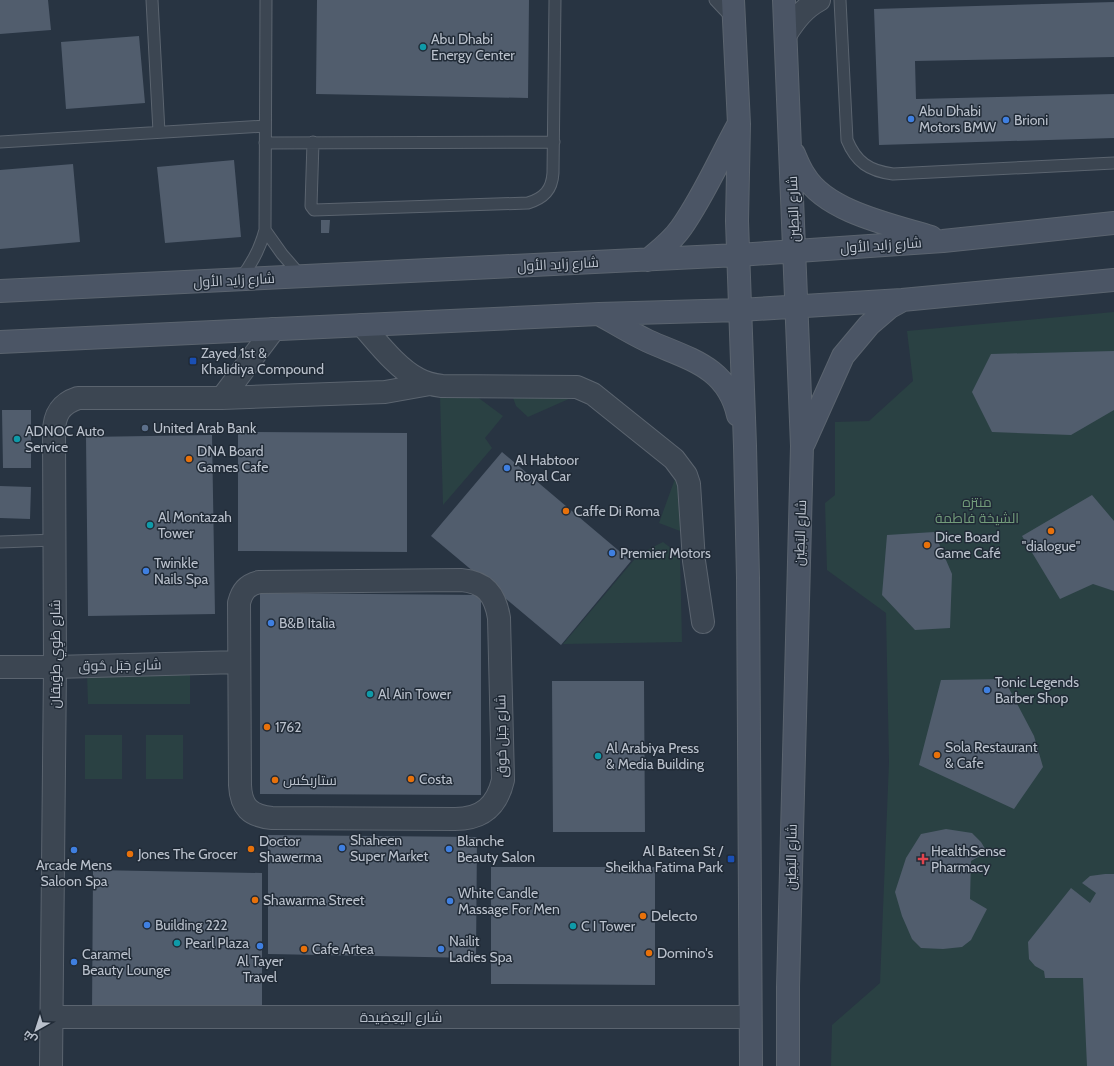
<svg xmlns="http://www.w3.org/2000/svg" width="1114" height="1066" font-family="Cabin,Cairo,sans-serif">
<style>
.green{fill:#2a4143}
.building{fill:#515d6d}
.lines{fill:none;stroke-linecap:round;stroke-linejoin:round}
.service-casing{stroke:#5b646f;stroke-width:13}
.minor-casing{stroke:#5b646f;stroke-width:24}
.secondary-casing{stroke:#5b646f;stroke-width:24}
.service{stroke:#3c4652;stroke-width:11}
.minor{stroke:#3c4652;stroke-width:22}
.secondary{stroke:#4b5565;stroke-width:22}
.culture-dot{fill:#0f9aa8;stroke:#212b37;stroke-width:1.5}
.shop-dot{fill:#3f7fe0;stroke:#212b37;stroke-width:1.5}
.transit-dot{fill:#1a4fb4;stroke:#212b37;stroke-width:1.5}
.service-dot{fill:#5c6f8a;stroke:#212b37;stroke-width:1.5}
.food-dot{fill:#e8710a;stroke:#212b37;stroke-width:1.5}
.health-dot{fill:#e0444e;stroke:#212b37;stroke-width:1.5}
.labels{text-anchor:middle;stroke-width:3;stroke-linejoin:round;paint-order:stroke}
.poi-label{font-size:14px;fill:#bac1cc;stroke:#212b37;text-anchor:start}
.street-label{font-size:14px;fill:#bac1cc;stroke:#212b37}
.park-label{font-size:14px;fill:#729c7a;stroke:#212b37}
</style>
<rect width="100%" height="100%" fill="#283442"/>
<path class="green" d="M1114,312V1066H831L832,1025L880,983L889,762L886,613L827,570L825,503L835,495V422L869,421L913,381L907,331Z
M440,395L476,396L503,416L485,438L492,448L443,505Z
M512,395L571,398L528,417L516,406Z
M676,476L679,478L680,531L659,523Z
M663,542L680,555L682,642L563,644L639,554Z
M190,672V704H88L87,673Z
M85,735H122V779H85Z
M146,735H183V779H146Z"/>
<path class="building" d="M0,0H48L51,30L0,34Z
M317,0H529L528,98L316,94Z
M1114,2V57L915,61L916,99L1114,94V138L879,145L874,9Z
M139,36L145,103L66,109L61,42Z
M234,160L241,237L165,243L157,167Z
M73,164L80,242L0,249V170Z
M321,220H330L329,233H321Z
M1114,351V410L1071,435L992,432L972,392L991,354Z
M2,410H31V468H3Z
M238,432L407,433V552L238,551Z
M212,435L215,614L88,616L86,437Z
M502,452L631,561L561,645L431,536Z
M0,486L31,487L30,519L0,518Z
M1092,495L1114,521V591L1093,584L1060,599L1022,536Z
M934,532L952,574L950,628L915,630L882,595L887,535Z
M260,593L481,595V795L260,794Z
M1004,679L1034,736L1043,767L1014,809L919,765L941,680Z
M552,681H644L645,832H553Z
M946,829L972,833L981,842L987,852L971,861L970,899L987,909L971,940L962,947L943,949L921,948L912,939L902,916L895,892L906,858L921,834Z
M268,835L477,837L476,958L268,954Z
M491,867H655V985L491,984Z
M93,870L262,873V1012L92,1013Z
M1105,874H1114V1066H1087L1083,978H1045L1044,971L1035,966L1029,959L1028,942L1071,888L1090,903L1096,893L1082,883L1090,876Z"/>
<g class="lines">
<g class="service-casing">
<path id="service" d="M152,0L159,132
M715,0L732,18
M840,0L847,140C856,162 869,171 893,174L1114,163
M0,142L265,126
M313,142L311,206L314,210L528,203C544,198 552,190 553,173L555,0
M265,143L554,142
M265,230L282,254L301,276
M240,279C252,264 260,249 265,230L266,0
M0,542L54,540"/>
</g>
<g class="minor-casing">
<path id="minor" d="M786,34C795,20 804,8 819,0
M362,325C378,343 397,368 418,379C425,383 434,385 442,386L577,387L593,394L674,459L686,475L689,484L694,561L703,622
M222,398L274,329
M461,580C485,582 495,594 499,618L503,780C497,806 482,819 455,819L272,818C250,816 241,807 240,785L239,603C242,591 247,585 259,582Z
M0,667H55L239,662
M51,1017H750
M51,1066L55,667L54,433C54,415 60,404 78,398H222L385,392L430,384"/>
</g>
<g class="secondary-casing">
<path id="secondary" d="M733,0L739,124L737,221L745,446L748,578L751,1066
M784,0L802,446L788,987V1066
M794,154C797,161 800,169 805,176C827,212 892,225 931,237
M648,260C660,250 672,241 681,228C703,197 719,160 737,127
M0,291L738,255L943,241L1114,223
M599,314C615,323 631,333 648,341C688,359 727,366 738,415
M0,342L599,314L740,310L902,300L1114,280
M804,443L843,356L869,325L890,307L901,301"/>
</g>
<use href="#service" class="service"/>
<use href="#minor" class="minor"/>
<use href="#secondary" class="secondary"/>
</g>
<g class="culture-dot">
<circle cx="423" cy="47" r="4"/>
<circle cx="17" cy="439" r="4"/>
<circle cx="150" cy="525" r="4"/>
<circle cx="370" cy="694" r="4"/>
<circle cx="598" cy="756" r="4"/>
<circle cx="573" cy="926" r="4"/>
<circle cx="177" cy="943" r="4"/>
</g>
<g class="shop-dot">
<circle cx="911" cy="119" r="4"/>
<circle cx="1006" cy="120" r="4"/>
<circle cx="507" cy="468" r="4"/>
<circle cx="612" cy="553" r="4"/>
<circle cx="146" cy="571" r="4"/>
<circle cx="271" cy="623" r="4"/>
<circle cx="987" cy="690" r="4"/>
<circle cx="342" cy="848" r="4"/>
<circle cx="449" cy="849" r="4"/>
<circle cx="74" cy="850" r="4"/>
<circle cx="450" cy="901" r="4"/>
<circle cx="147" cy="925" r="4"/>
<circle cx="260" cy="946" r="4"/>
<circle cx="441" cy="949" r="4"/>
<circle cx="74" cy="962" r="4"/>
</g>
<g class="transit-dot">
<rect x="189" y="357" width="8" height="8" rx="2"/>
<rect x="727" y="855" width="8" height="8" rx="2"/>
</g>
<circle class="service-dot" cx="145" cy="428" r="4"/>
<g class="food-dot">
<circle cx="189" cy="459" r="4"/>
<circle cx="566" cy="511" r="4"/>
<circle cx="1051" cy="531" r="4"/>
<circle cx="927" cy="545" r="4"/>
<circle cx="267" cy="727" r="4"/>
<circle cx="937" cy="755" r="4"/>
<circle cx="411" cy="779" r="4"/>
<circle cx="275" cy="780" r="4"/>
<circle cx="251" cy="849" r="4"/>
<circle cx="130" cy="854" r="4"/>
<circle cx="255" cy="900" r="4"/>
<circle cx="643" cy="916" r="4"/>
<circle cx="304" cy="949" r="4"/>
<circle cx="649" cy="953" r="4"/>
</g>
<path class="health-dot" d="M921 853h4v4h4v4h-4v4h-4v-4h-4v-4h4z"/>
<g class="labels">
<g class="poi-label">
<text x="431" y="44">Abu Dhabi<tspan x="431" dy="16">Energy Center</tspan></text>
<text x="919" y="116">Abu Dhabi<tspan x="919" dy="16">Motors BMW</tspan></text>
<text x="1014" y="125">Brioni</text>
<text x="201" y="358">Zayed 1st &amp;<tspan x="201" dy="16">Khalidiya Compound</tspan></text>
<text x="153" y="433">United Arab Bank</text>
<text x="25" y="436">ADNOC Auto<tspan x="25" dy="16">Service</tspan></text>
<text x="197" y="456">DNA Board<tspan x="197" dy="16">Games Cafe</tspan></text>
<text x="515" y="465">Al Habtoor<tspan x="515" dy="16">Royal Car</tspan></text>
<text x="574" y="516">Caffe Di Roma</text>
<text x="158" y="522">Al Montazah<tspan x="158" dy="16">Tower</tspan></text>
<text x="935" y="542">Dice Board<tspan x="935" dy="16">Game Café</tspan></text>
<text x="1051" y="551" text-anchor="middle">"dialogue"</text>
<text x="620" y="558">Premier Motors</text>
<text x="154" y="568">Twinkle<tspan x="154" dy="16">Nails Spa</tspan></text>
<text x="279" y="628">B&amp;B Italia</text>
<text x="995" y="687">Tonic Legends<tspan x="995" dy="16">Barber Shop</tspan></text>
<text x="378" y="699">Al Ain Tower</text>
<text x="275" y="732">1762</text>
<text x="945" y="752">Sola Restaurant<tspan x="945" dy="16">&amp; Cafe</tspan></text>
<text x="606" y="753">Al Arabiya Press<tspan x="606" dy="16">&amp; Media Building</tspan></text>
<text x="419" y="784">Costa</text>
<text x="283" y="785">ستاربكس</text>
<text x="350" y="845">Shaheen<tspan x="350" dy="16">Super Market</tspan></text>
<text x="259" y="846">Doctor<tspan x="259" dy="16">Shawerma</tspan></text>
<text x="457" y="846">Blanche<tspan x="457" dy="16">Beauty Salon</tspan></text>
<text x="723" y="856" text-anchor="end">Al Bateen St /<tspan x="723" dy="16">Sheikha Fatima Park</tspan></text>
<text x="931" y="856">HealthSense<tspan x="931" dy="16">Pharmacy</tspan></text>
<text x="138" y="859">Jones The Grocer</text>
<text x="74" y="870" text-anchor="middle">Arcade Mens<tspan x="74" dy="16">Saloon Spa</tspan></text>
<text x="458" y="898">White Candle<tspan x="458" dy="16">Massage For Men</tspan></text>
<text x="263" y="905">Shawarma Street</text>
<text x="651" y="921">Delecto</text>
<text x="155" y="930">Building 222</text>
<text x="581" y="931">C I Tower</text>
<text x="449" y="946">Nailit<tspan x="449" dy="16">Ladies Spa</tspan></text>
<text x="185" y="948">Pearl Plaza</text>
<text x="312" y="954">Cafe Artea</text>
<text x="657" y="958">Domino's</text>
<text x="82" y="959">Caramel<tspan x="82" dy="16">Beauty Lounge</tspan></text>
<text x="260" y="966" text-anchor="middle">Al Tayer<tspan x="260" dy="16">Travel</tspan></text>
</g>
<g class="street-label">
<text transform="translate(793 209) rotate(-92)" y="5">شارع البَطِين</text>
<text transform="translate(881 245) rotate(-4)" y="5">شارع زايد الأول</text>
<text transform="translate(558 264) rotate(-3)" y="5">شارع زايد الأول</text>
<text transform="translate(234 280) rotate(-3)" y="5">شارع زايد الأول</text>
<text transform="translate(800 533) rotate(-88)" y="5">شارع البَطِين</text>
<text transform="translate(55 654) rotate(-90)" y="5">شارع طَوِي طِوَيقان</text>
<text transform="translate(120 665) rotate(-1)" y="5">شارع جَبَل حُوق</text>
<text transform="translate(501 736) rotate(-91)" y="5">شارع جَبَل حُوق</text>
<text transform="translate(791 857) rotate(-89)" y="5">شارع البَطِين</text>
<text x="401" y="1022">شارع اليعِضِيدة</text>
</g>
<g class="park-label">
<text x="977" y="507">منتزه<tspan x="977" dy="16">الشيخة فاطمة</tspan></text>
</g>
</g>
<g transform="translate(36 1030) rotate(219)" stroke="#212b37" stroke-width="3" paint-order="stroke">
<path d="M0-3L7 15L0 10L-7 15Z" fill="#bac1cc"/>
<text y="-6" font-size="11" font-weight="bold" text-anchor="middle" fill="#bac1cc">ش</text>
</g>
</svg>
